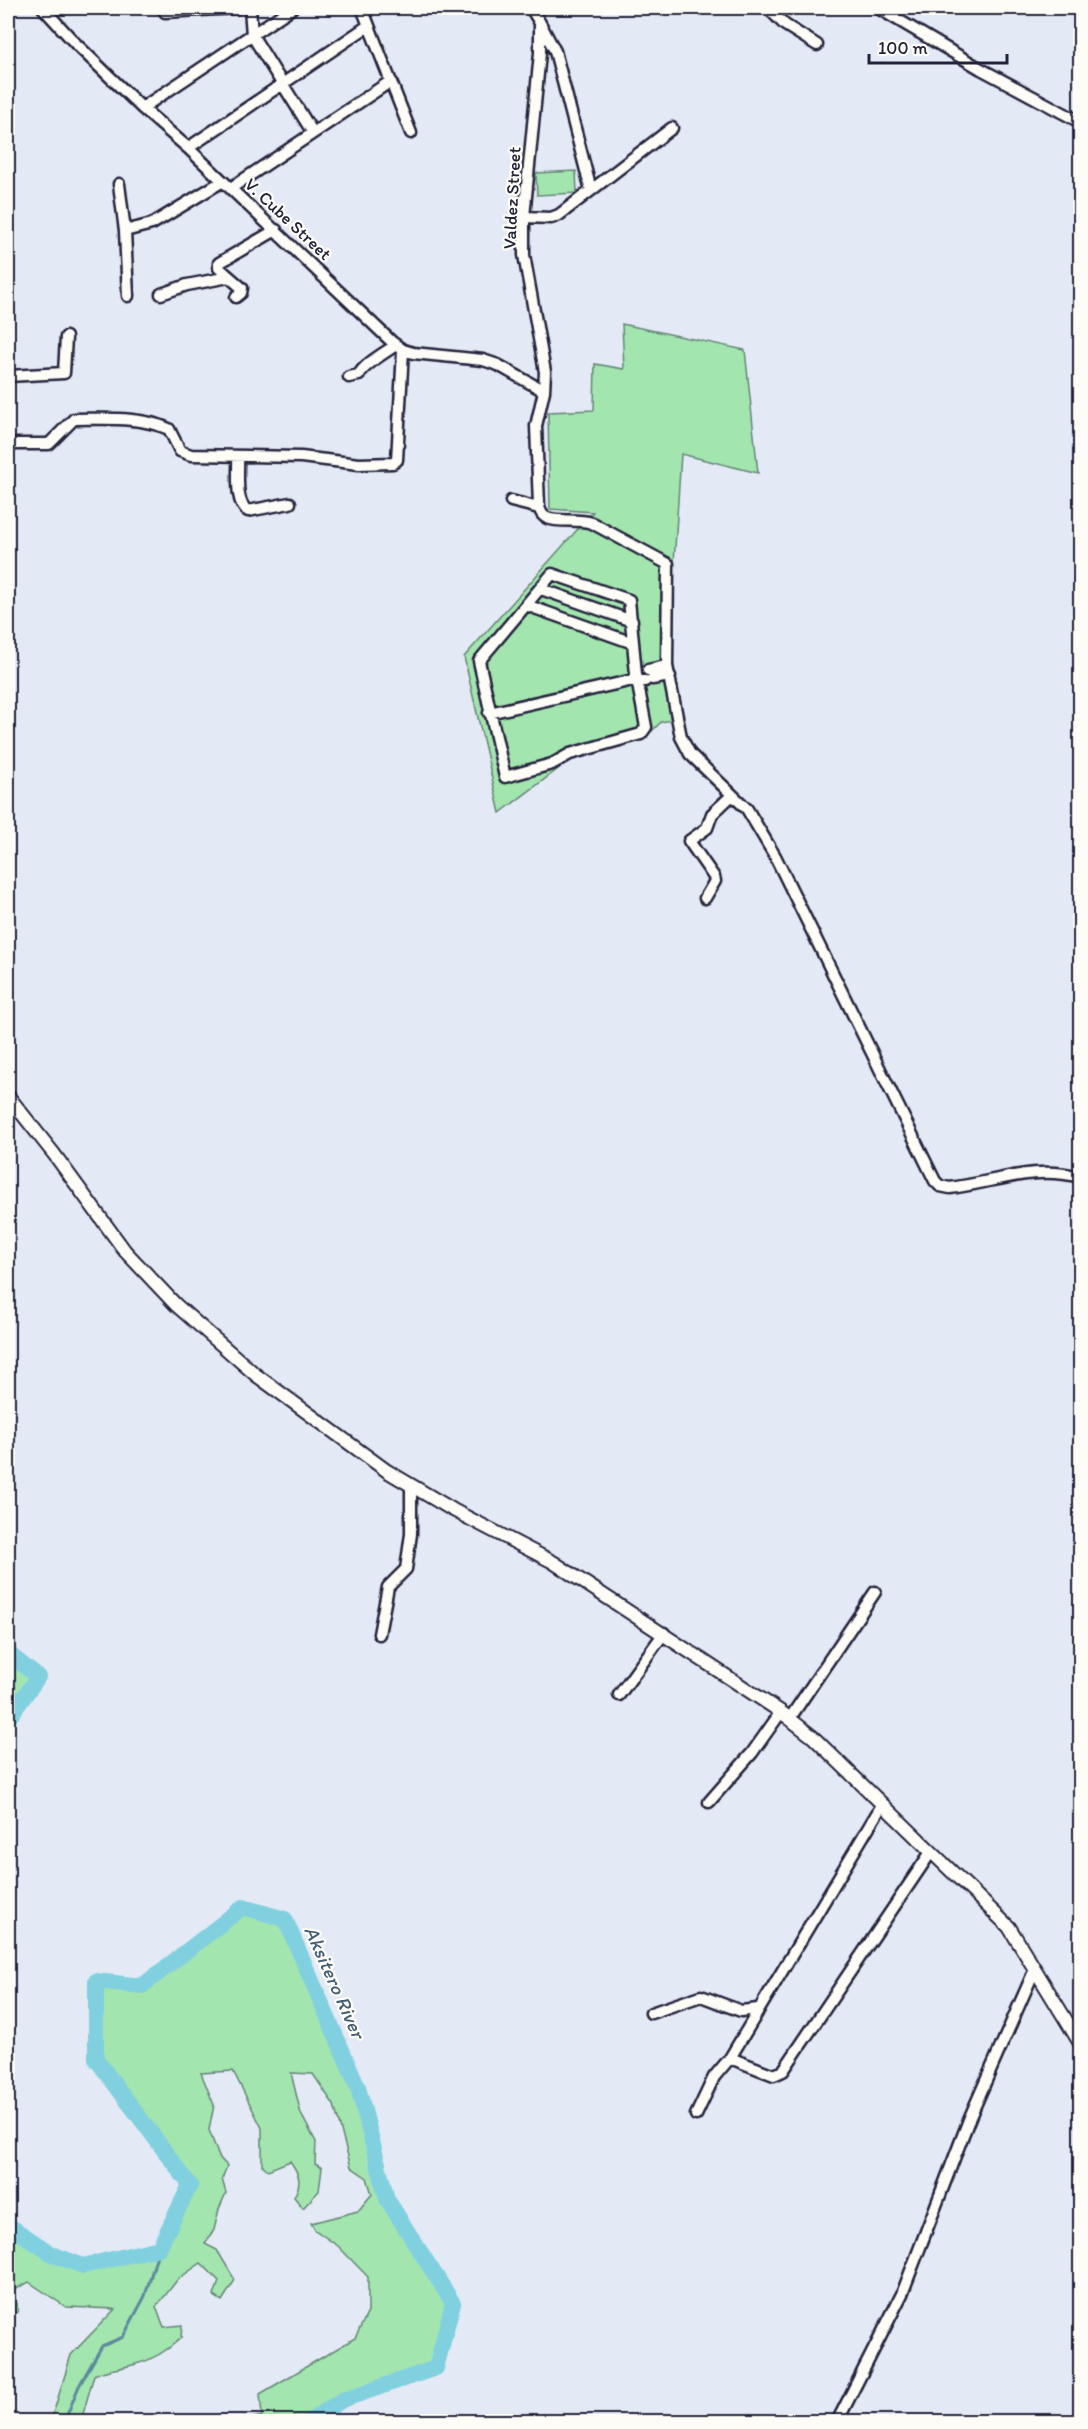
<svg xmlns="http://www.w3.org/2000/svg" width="1088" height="2429" font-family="Itim,sans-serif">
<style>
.green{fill:#a3e5af;stroke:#628475;stroke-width:1.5}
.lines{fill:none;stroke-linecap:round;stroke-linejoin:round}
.stream{stroke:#5b8a9d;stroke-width:3}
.river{stroke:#81d0df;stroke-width:16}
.minor-casing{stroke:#22223b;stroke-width:15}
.tertiary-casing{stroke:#22223b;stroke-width:16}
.minor{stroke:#fdfcf7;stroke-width:10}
.tertiary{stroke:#fdfcf7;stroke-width:12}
.labels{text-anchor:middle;stroke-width:4.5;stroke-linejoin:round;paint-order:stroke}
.street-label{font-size:18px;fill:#22223b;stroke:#fdfcf7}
.water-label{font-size:20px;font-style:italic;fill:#435f74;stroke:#fdfcf7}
</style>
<rect width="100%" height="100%" fill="#e4eaf5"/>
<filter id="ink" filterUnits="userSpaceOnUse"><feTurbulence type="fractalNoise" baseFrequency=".0167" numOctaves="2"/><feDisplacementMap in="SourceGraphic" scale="12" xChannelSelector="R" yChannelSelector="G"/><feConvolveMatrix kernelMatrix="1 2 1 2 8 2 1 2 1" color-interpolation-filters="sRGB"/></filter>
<g filter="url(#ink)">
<path class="green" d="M576,171L577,193L537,195L536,173Z
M622,324L745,350L758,473L681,454L674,563L672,657L680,700L668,701L672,720L661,722L643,740L574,757L500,813L464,657L593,512L550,509L548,412L594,410L595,364L624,369Z
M8,1653L38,1677L8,1719V1698L13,1688L14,1671L8,1673Z
M243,1907L285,1919L358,2087L387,2199L453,2303L436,2368L342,2400L309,2421H242L262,2416L260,2394L355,2338L368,2312V2277L338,2246L315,2230L311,2223L358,2211L372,2194L367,2178L351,2167L334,2105L313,2074L291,2073L301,2114L316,2142L315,2164L322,2168L319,2191L303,2208L294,2197C302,2182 300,2175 290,2161L268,2170L262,2165V2128L233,2071L201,2073L214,2105L209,2130L219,2157L227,2166L222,2179L226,2193L219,2209L214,2230L205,2244L217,2250L235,2280L222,2301L214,2296L219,2281L201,2263L178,2279L156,2307L164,2327L182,2325L181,2338C169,2349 153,2360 136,2364C121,2369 109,2368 94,2375L81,2421H51L71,2355L115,2309L66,2307L29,2282L14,2290L18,2312L8,2313V2226L52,2254L82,2266L159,2248L190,2185L96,2059V1981L135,1985Z"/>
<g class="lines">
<path class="stream" d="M64,2422L79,2386L102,2346L123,2337L145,2296L159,2248"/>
<path class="river" d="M8,1653L38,1677L8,1719
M8,2225L52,2254L83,2266L159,2248L190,2185L96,2059V1981L142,1986L243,1907L285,1919L358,2087L387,2199L453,2303L436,2368L342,2400L309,2422
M683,2422H696"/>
<g class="minor-casing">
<path id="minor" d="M43,8L75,43L142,108L188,148L392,342L403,350L413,353L483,360L498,365L544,391
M250,8L252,35L313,133
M362,8L411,133
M531,8L540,23V53L524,217V255L545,372L544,391L536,426L539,506C540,511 542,516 547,518C560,523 577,518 592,523L668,564L667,666L681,737L690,754L747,809L775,856L935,1181L940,1186L950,1188C997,1182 1033,1165 1080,1177
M768,8L785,25L817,45
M878,8L981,69L1080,122
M165,12L236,8
M540,23L555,51L591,190
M142,108L292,8
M188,148L368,26
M119,184L125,231
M231,188L391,81
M524,217L551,218L559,215L672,128
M161,294L187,285L229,277
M128,296L125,231L152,224L223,181
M236,297L241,293L242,288L219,268V263L276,230
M8,376L64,373L66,337
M349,377L359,375C363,365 386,352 396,345
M8,444H49L74,419C104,419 141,416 169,429L180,451L191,455L301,457L359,464L393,463L397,460L403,350
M238,456C239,472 234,503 248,511L290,503
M511,501L539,508
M552,574L629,600L636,674L646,727L641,734L570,754L552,764L505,777L479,661Z
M541,589L632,621
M526,605L633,643
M648,670L667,666
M652,679L670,676
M489,713L629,681H645
M705,898L715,881L714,877L689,841L707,828L712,814L732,795
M379,1634L388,1587L406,1569L411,1534V1486
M619,1695L664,1633
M790,1718L875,1592
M709,1802L752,1753L781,1712
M882,1805L730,2058L774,2075L783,2071L931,1852
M651,2013L701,1996L741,2011L758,2009
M696,2115L714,2077L730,2058
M837,2422L902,2294L970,2117L1035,1969"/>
</g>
<g class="tertiary-casing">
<path id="tertiary" d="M8,1096L54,1154L125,1251L176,1305L256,1375L387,1471L453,1510L553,1562L781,1712L813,1737L1009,1927L1080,2043"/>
</g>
<use href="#minor" class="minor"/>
<use href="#tertiary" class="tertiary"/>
</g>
</g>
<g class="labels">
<g class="street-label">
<text transform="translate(512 198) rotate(-87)" y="6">Valdez Street</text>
<text transform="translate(288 219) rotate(43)" y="6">V. Cube Street</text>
</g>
<g class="water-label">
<text transform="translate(335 1982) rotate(66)" y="7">Aksitero River</text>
</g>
</g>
<rect width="1088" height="2429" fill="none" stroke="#fdfcf7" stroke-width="30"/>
<rect x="15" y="15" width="1058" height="2399" fill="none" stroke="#22223b" stroke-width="2" filter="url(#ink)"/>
<path d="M869 54v9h138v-9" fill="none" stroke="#22223b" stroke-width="3"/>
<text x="878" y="54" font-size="18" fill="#22223b" stroke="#fdfcf7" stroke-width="4.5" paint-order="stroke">100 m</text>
</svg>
